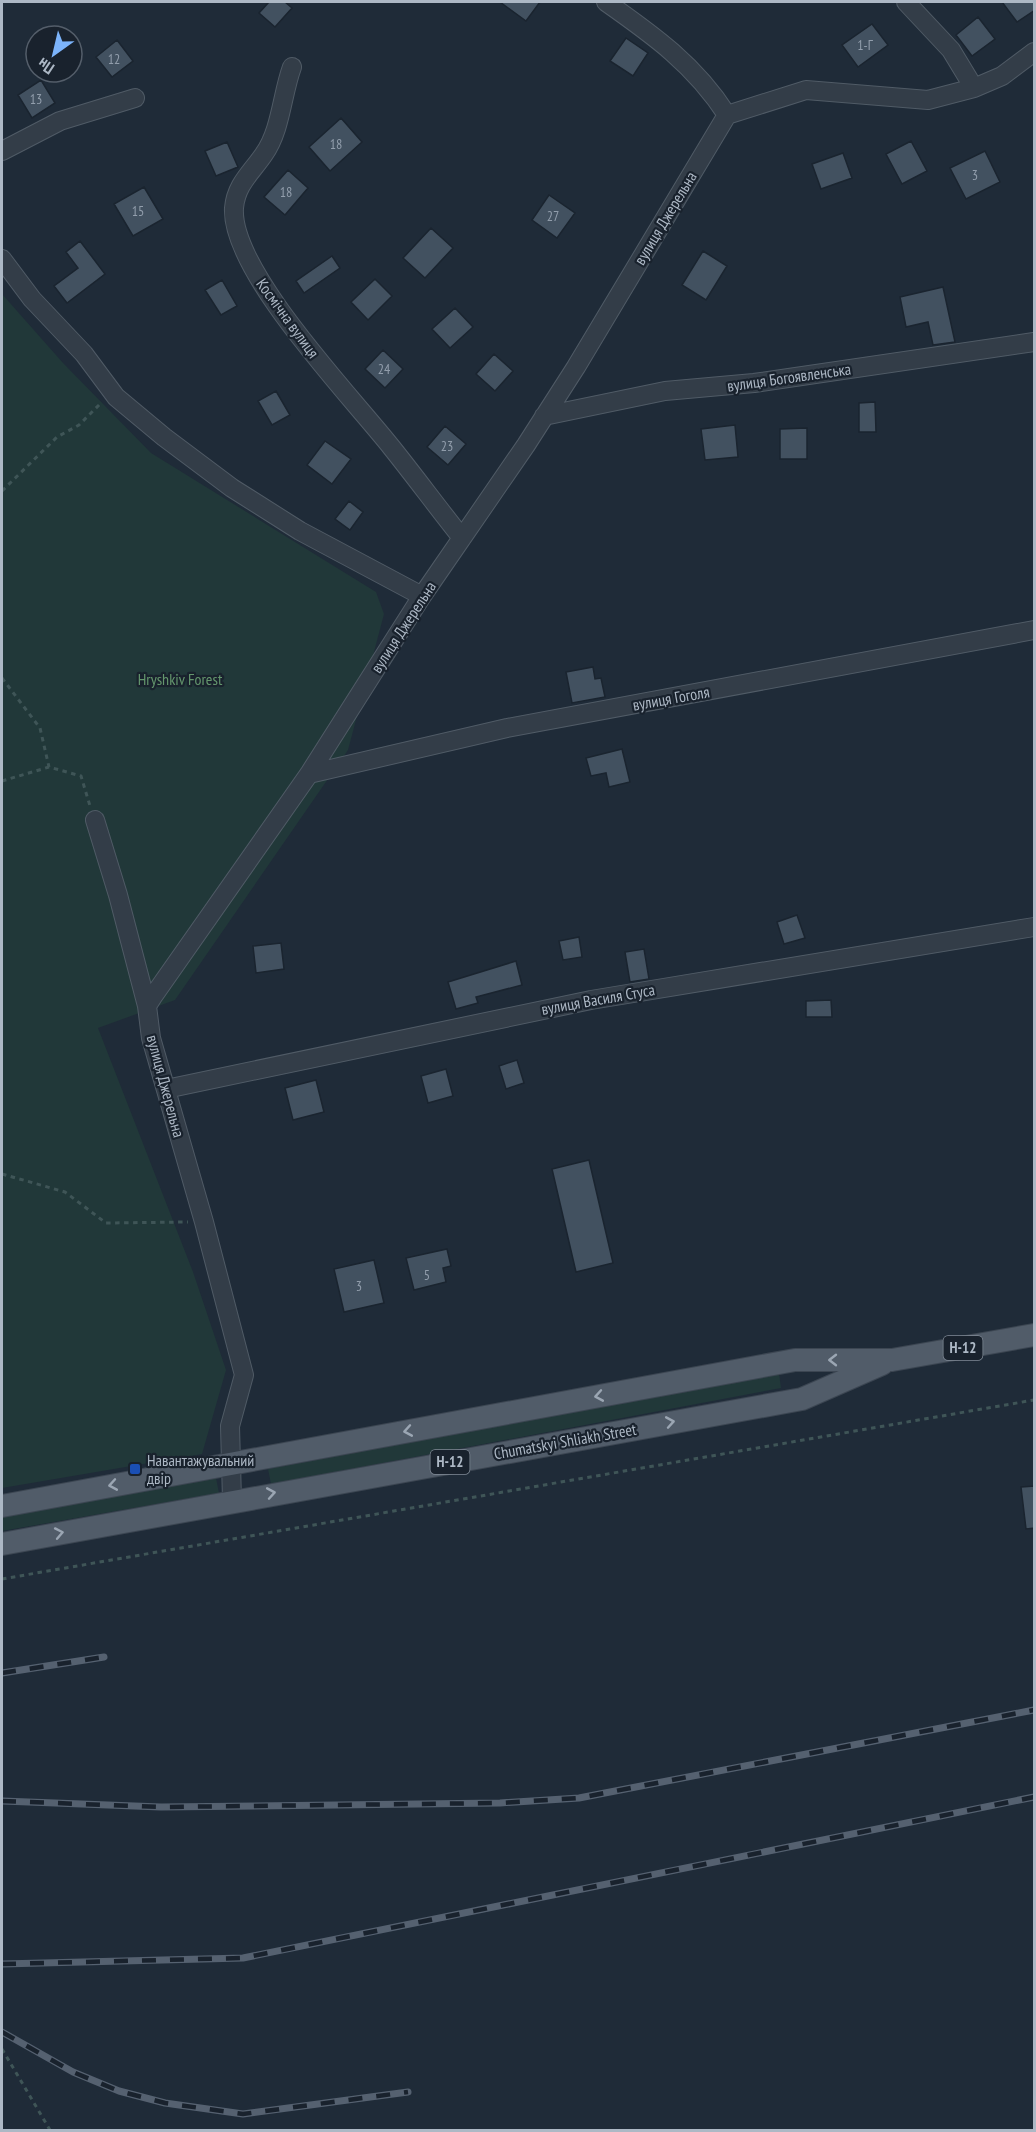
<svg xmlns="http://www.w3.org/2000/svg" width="1036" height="2132" font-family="'PT Sans Narrow',sans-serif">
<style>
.green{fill:#213839}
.building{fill:#425160;stroke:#1a242f;stroke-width:1.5}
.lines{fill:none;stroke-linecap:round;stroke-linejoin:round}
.minor-casing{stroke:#505b66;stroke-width:20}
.major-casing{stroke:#3c4652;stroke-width:24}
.path{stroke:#3f5557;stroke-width:3;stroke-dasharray:4.5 4.5;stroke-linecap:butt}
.minor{stroke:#333d48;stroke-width:18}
.major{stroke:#515c69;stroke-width:22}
.rail-casing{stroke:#556170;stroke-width:7}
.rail{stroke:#19222d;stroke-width:4.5;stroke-dasharray:14;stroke-linecap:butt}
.oneway{stroke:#9ba6b3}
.transit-dot{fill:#1a4fb4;stroke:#19222d;stroke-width:2}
.labels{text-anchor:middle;stroke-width:4.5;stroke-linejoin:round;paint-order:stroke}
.number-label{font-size:14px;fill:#929eac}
.shield{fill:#19222d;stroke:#818b97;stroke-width:1.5}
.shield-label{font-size:15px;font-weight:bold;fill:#adb8c5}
.street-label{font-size:16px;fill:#adb8c5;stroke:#19222d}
.park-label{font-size:16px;fill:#64966d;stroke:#19222d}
.poi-label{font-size:16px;fill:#adb8c5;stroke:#19222d;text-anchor:start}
</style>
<rect width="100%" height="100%" fill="#1f2b38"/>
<path class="green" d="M2,294L63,363L151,453L376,592L384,614L348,750L175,1000L98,1028L193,1272L226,1370L202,1454L2,1488Z
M779,1373L781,1388L271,1484L268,1469Z
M216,1478L219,1493L2,1531V1516Z"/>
<path class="building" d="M269,2H285L292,8L275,27L259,13Z
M500,2H540L526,21Z
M1002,2H1035V10L1017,22Z
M978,17L995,39L972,56L956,35Z
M872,24L888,45L858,67L842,45Z
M626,38L648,53L633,76L610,61Z
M117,40L133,61L112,77L96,57Z
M41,80L55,103L32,118L18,95Z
M341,118L362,142L330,171L309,147Z
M911,141L927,171L902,184L886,154Z
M227,142L238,167L216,176L205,151Z
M985,151L1000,182L966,199L950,168Z
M843,153L852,178L821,189L812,164Z
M288,170L308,188L285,215L264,197Z
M144,187L163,219L133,236L114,204Z
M549,195L575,213L557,238L532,220Z
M431,228L453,248L425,278L403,258Z
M80,241L105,274L67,303L54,286L78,268L66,252Z
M703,251L727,266L706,300L682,285Z
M332,256L340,268L304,293L296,281Z
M375,279L392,296L368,320L351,302Z
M222,280L237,306L221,315L205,290Z
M943,287L955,342L933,345L928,322L906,327L900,297Z
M455,308L473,327L450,348L432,329Z
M383,350L403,369L385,388L365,369Z
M494,354L513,371L495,391L476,374Z
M276,391L290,415L272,425L258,401Z
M875,402L876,432H859V403Z
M735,425L738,457L705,460L701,429Z
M445,426L466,444L448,465L427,447Z
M807,428V459H780V429Z
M325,441L351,459L332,484L307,465Z
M349,501L363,512L350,530L335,519Z
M593,667L595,679L601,678L605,697L572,703L566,672Z
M622,749L630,782L609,787L606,773L591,776L586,758Z
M797,915L805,938L784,944L777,922Z
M579,937L582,957L563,960L559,941Z
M281,943L284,969L256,973L253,946Z
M644,949L649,979L630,982L625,952Z
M516,961L522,985L476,997L478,1003L456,1009L448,982Z
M831,1000L832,1017H806V1001Z
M517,1060L524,1083L506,1089L499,1066Z
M446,1069L453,1096L428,1103L421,1076Z
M316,1080L324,1112L293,1120L285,1088Z
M589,1160L613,1263L576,1272L552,1169Z
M447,1249L451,1266L443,1268L446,1282L414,1290L406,1258Z
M374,1260L384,1303L344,1312L334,1269Z
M1035,1486V1528L1026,1529L1021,1487Z"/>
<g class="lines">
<g class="minor-casing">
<path id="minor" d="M606,2C653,35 695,65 727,115
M906,2L951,50L974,88
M292,67C282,94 281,130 264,154C252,172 236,184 234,208C230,271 352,397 392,448C416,478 438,508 462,538
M2,151L60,121L135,98
M2,259L32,299L84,354L116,397L164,437L232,488L300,531L422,596
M544,416L665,391L754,383L1034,342
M309,774L507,728L1034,630
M95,820L118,895L147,1006
M166,1089L591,1000L1034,927
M232,1500L230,1426L244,1375L204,1222L151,1038L147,1006L154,995L309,774L422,596L526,445L576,367L727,115L806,90L928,100L974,88L1002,76L1034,52"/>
</g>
<g class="major-casing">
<path id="major" d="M2,1506L795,1360H892L1034,1335
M2,1544L802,1399L882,1364"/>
</g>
<path class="path" d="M2,491L57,437L79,425L100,404
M2,678L40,728L49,767
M2,781L49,767L81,776L90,806
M2,1174L65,1192L106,1223L188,1222
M2,1579L1034,1400
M2,2049L50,2130"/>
<use href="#minor" class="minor"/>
<use href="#major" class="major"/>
<g class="rail-casing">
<path id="rail" d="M2,1673L104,1657
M2,1801L161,1807L500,1803L579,1798L1034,1710
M2,1964L243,1958L1034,1797
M2,2032L73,2072L119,2091L165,2103L243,2114L408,2092"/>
</g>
<use href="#rail" class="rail"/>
</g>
<defs><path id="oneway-chevron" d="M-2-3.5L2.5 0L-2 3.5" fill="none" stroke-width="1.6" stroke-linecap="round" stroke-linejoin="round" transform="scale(1.5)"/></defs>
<g class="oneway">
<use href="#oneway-chevron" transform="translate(833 1360) rotate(180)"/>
<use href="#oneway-chevron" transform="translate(599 1396) rotate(170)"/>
<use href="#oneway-chevron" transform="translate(670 1422) rotate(-10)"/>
<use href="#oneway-chevron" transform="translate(408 1431) rotate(170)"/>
<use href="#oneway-chevron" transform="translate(113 1485) rotate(170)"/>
<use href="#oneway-chevron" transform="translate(271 1493) rotate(-10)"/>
<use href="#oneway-chevron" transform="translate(59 1533) rotate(-11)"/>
</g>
<rect class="transit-dot" x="129" y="1463" width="12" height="12" rx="3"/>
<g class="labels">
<g class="number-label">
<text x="865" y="50">1-Г</text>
<text x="114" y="64">12</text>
<text x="36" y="104">13</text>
<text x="336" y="149">18</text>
<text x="975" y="180">3</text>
<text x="286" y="197">18</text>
<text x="138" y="216">15</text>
<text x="553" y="221">27</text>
<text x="384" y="374">24</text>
<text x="447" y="451">23</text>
<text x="427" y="1280">5</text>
<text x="359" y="1291">3</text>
</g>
<g class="shield">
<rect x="943.5" y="1336" width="39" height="24" rx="4.5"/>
<rect x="430.5" y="1450" width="39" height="24" rx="4.5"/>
</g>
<g class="shield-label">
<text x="963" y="1353">Н-12</text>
<text x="450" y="1467">Н-12</text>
</g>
<g class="street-label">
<text transform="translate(665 218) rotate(-59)" y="6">вулиця Джерельна</text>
<text transform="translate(288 318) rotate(54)" y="6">Космічна вулиця</text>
<text transform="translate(789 377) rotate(-8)" y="6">вулиця Богоявленська</text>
<text transform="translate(403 627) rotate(-57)" y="6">вулиця Джерельна</text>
<text transform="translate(671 698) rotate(-10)" y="6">вулиця Гоголя</text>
<text transform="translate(598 999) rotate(-10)" y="6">вулиця Василя Стуса</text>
<text transform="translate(166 1086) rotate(75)" y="6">вулиця Джерельна</text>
<text transform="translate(565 1441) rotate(-10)" y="6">Chumatskyi Shliakh Street</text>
</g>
<g class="park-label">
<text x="180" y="685">Hryshkiv Forest</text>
</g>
<g class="poi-label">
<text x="147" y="1466">Навантажувальний<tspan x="147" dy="18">двір</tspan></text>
</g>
</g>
<rect width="1036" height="2132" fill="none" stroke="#adb8c5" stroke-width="6"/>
<g transform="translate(54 54) rotate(214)"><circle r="28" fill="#19222d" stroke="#545e6a" stroke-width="1.5"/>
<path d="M0-4.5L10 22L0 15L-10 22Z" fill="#7cb4fb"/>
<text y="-9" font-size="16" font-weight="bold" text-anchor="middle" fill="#adb8c5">Пн</text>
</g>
</svg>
